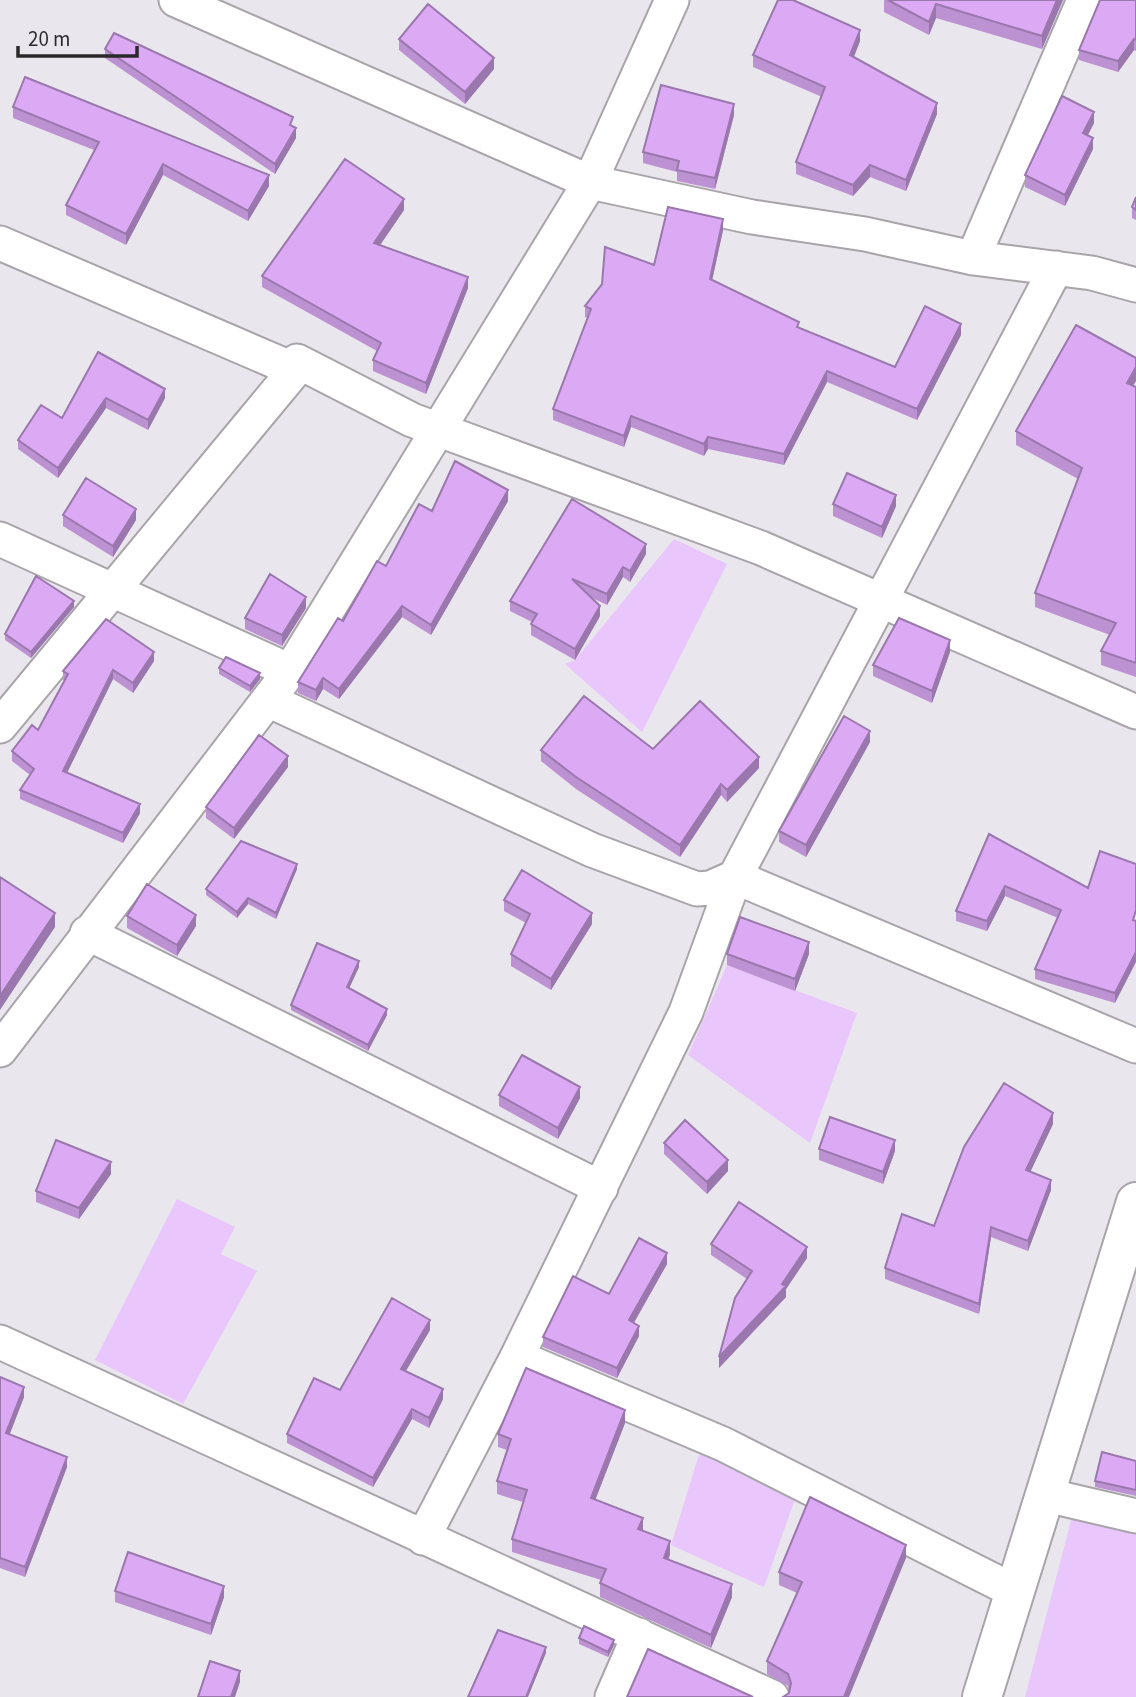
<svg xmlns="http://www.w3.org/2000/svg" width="1136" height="1697" font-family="'Source Sans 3',sans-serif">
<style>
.green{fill:#e9c6fb}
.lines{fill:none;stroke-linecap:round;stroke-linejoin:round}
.minor-casing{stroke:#a8a4aa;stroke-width:37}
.tertiary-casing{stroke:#a8a4aa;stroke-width:42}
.minor{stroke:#fff;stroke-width:33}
.tertiary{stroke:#fff;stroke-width:38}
.wall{fill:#bd92d3}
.shaded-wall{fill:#9a77ac}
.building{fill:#dcaaf5;stroke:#9a77ac;stroke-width:2}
</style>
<rect width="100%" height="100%" fill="#eae6ed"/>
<path class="green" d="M674,539L727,564L642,732L565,664L575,660Z
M727,965L857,1013L810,1143L688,1055Z
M177,1199L235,1227L221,1254L257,1271L183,1404L95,1360Z
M701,1448L795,1499L764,1587L671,1545Z
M1073,1513L1136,1531V1697H1025Z"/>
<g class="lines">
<g class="minor-casing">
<path id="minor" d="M176,0L590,182L752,217L865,234L973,258L1092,273L1136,285
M0,243L295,370L297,361L412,420L761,548L1136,712
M973,258L1084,0
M0,539L290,671
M270,701L592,850L697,889L710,888L735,877L1136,1046
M0,726L295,370
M87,933L601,1188
M0,1050L290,671L590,182L672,0
M0,1342L772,1697
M517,1357L723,1444L1016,1592
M1046,1495L1136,1516
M423,1538L517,1357L686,1012L735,877L1056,268
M612,1697L639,1635"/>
</g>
<g class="tertiary-casing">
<path id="tertiary" d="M982,1697L1136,1202"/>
</g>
<use href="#minor" class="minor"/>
<use href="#tertiary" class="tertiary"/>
</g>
<path class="wall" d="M884,0H1063L1042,49L936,18L929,35L884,12Z
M1136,0V51L1134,50L1118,72L1079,60V50Z
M399,39L494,69L465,104L399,50Z
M860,41L854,57L937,114L906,191L870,177L853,196L796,174V162L822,97L753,67V55Z
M105,49L293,127L296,138L275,174L105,58Z
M13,107L269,186L248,221L163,175L126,245L66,215V205L94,150L13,118Z
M734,115L715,189L677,181V172L643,163V152Z
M1094,123L1088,135L1093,149L1065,206L1025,187V175Z
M1136,197V220L1132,218V207Z
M404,210L380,245L468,288L426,394L373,371V360L377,351L262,287V276Z
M723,230L712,280L799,328L895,367L961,335L917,420L827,382L784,465L708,449L704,456L631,427L624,447L553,420V409L588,318L585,317V306L654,265Z
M98,352L165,398L148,430L106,408L58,478L18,449V440L62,418Z
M1133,386L1136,387V677L1101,665V651L1110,635L1035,607V593L1078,479L1016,445V431Z
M508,501L431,635L402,617L339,699L323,689L316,701L298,693V682L343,621L432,511Z
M833,504L896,506L882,538L833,516Z
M63,515L136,520L113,557L63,526Z
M646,554L630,582L623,577L607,605L592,598L600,616L575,660L531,635V624L532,622L510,611V601Z
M74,607L31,658L5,640V634Z
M306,608L282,646L245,629V618Z
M950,652L932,703L873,676V665Z
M154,661L133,693L113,679L67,773L140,813L123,843L20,799V790L30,775L12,761V751L38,730L65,681L63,680V671Z
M219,668L260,679L250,692L219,674Z
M870,742L806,857L779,842V831Z
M653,749L759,768L727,802L721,795L680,857L576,789L541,761V750Z
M288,767L234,839L206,818V807Z
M989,834L1135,921L1115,1003L1035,979V969L1058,918L1005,896L987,931L956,921V911Z
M297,869L276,919L248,904L237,918L206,895V889Z
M504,900L592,924L551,990L511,966V954L526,923L504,911Z
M127,916L196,926L177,956L127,928Z
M727,954H809L795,991L727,965Z
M359,967L349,988L387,1015L368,1051L291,1010V1005Z
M499,1095L580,1098L558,1139L499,1106Z
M1053,1124L1030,1172L1051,1190L1028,1251L991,1237L979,1314L885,1279V1268Z
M664,1143L728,1171L707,1194L664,1154Z
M819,1149L895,1151L883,1184L819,1160Z
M111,1174L79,1219L36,1202V1191Z
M711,1244L807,1258L786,1289V1297L719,1368L747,1279L711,1255Z
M667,1264L634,1323L639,1336L617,1378L543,1347V1337L609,1294Z
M430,1330L406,1371L443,1399L429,1428L412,1419L373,1487L287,1443V1434L340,1390Z
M0,1377L24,1397L9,1435L67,1467L25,1577L0,1568Z
M625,1423L595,1500L643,1531L670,1554L669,1559L732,1597L711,1648L600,1597V1583L601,1580L512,1552V1539L523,1502L497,1494V1481L507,1450L498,1447V1434Z
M1136,1461V1496L1095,1487V1481Z
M906,1558L789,1693L788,1686L767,1674V1661L797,1593L779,1585V1572Z
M115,1591L224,1597L211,1635L115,1602Z
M579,1638L614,1645L608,1657L579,1644Z"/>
<path class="shaded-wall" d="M1057,0H1063L1042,49V36Z
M936,4V18L929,35V22Z
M860,30V41L850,66V55Z
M1134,39V50L1118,72V61Z
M494,58V69L465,104V92Z
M937,103V114L906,191V180Z
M734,104V115L715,189V178Z
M1094,112V123L1083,144V133Z
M296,128V138L275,174V164Z
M1093,138V149L1065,206V195Z
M163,164V175L126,245V234Z
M870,165V177L853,196V185Z
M269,175V186L248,221V211Z
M404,199V210L374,254V243Z
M723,219V230L710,290V279Z
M468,277V288L426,394V383Z
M961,324V335L917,420V409Z
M1136,367V381L1127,397V383Z
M827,371V382L784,465V454Z
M165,389V398L148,430V420Z
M106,398V408L58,478V468Z
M631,416V427L624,447V436Z
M708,437V449L704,456V444Z
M508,490V501L431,635V625Z
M896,495V506L882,538V527Z
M136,509V520L113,557V546Z
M646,544V554L630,582V571Z
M623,567V577L607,605V594Z
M306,597V608L282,646V635Z
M74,601V607L31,658V652Z
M402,606V617L339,699V689Z
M600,606V616L575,660V649Z
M950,640V652L932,703V691Z
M154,652V661L133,693V683Z
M113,670V679L63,781V771Z
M260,673V679L250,692V686Z
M323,678V689L316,701V690Z
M870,731V742L806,857V845Z
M288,756V767L234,839V828Z
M759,757V768L727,802V790Z
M721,784V795L680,857V845Z
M140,804V813L123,843V833Z
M297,864V869L276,919V913Z
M1005,886V896L987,931V921Z
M248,898V904L237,918V912Z
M55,913V927L0,1010V996Z
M592,913V924L551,990V979Z
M196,915V926L177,956V945Z
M809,942V954L795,991V979Z
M1136,952V962L1115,1003V993Z
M359,961V967L347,993V987Z
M387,1009V1015L368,1051V1045Z
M580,1087V1098L558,1139V1128Z
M1053,1113V1124L1026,1181V1170Z
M895,1140V1151L883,1184V1172Z
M728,1160V1171L707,1194V1182Z
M111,1162V1174L79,1219V1208Z
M1051,1180V1190L1028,1251V1241Z
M991,1227V1237L979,1314V1304Z
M807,1247V1258L786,1289V1297L719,1368V1357L782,1284Z
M667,1253V1264L629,1331V1320Z
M430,1320V1330L401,1379V1369Z
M639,1326V1336L617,1378V1368Z
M24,1387V1397L6,1444V1433Z
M443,1389V1399L429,1428V1418Z
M412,1409V1419L373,1487V1478Z
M625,1410V1423L591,1511V1498Z
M67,1457V1467L25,1577V1567Z
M643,1518V1531L638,1529Z
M670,1541V1554L664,1571V1558Z
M906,1545V1558L849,1697H844Z
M732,1584V1597L711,1648V1635Z
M224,1586V1597L211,1635V1624Z
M614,1640V1645L608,1657V1652Z
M546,1647V1653L528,1697H526Z
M240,1671V1682L235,1697H231Z"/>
<path class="building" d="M778,0H793L860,30L850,55L937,103L906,180L870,165L853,185L796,162L825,87L753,55Z
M888,0H1057L1042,36L936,4L929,22Z
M1100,0H1136V40L1134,39L1118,61L1079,50Z
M428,4L494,58L465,92L399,39Z
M114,33L293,117L290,125L296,128L275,164L105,49Z
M25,77L269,175L248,211L163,164L126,234L66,205L99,142L13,107Z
M661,85L734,104L715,178L677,170L679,161L643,152Z
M1062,96L1094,112L1083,133L1093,138L1065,195L1025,175Z
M345,159L404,199L374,243L468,277L426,383L373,360L381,343L262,276Z
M1136,197V210L1132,207Z
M668,207L723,219L710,279L799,322L797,327L895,367L925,306L961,324L917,409L827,371L784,454L708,437L704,444L631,416L624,436L553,409L591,309L585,306L602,284L605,247L654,265Z
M1076,325L1136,358V367L1127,383L1136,387V663L1101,651L1116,623L1035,593L1082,468L1016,431Z
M98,352L165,389L148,420L106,398L58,468L18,440L41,405L62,418Z
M455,461L508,490L431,625L402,606L339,689L323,678L316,690L298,682L338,618L343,621L377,561L386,566L419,504L432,511Z
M847,473L896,495L882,527L833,504Z
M86,478L136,509L113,546L63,515Z
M572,499L646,544L630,571L623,567L607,594L572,579L600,606L575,649L531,624L537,614L510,601Z
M270,574L306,597L282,635L245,618Z
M36,576L74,601L31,652L5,634Z
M899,618L950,640L932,691L873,665Z
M106,619L154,652L133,683L113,670L63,771L140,804L123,833L20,790L34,769L12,751L32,725L38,730L68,674L63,671Z
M226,657L260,673L250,686L219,668Z
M584,696L653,749L700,701L759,757L727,790L721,784L680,845L576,777L541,750Z
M844,716L870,731L806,845L779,831Z
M259,735L288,756L234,828L206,807Z
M989,834L1088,888L1100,851L1136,864V910L1133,920L1136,921V952L1115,993L1035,969L1061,910L1005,886L987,921L956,911Z
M241,841L297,864L276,913L248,898L237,912L206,889Z
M522,870L592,913L551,979L511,954L530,914L504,900Z
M0,877L55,913L0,996Z
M147,884L196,915L177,945L127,916Z
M740,917L809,942L795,979L727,954Z
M317,943L359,961L347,987L387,1009L368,1045L291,1005Z
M522,1055L580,1087L558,1128L499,1095Z
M1004,1083L1053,1113L1026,1170L1051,1180L1028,1241L991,1227L979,1304L885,1268L902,1214L934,1226L964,1147Z
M830,1117L895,1140L883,1172L819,1149Z
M685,1120L728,1160L707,1182L664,1143Z
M56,1140L111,1162L79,1208L36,1191Z
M739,1202L807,1247L782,1284L786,1286L719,1357L735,1298L752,1271L711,1244Z
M639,1238L667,1253L629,1320L639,1326L617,1368L543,1337L573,1276L609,1294Z
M392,1298L430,1320L401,1369L443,1389L429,1418L412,1409L373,1478L287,1434L314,1378L340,1390Z
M526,1368L625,1410L591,1498L643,1518L638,1529L670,1541L664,1558L732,1584L711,1635L600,1583L606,1569L512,1539L527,1490L497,1481L511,1439L498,1434Z
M0,1377L24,1387L6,1433L67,1457L25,1567L0,1558Z
M1102,1452L1136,1461V1490L1095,1481Z
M810,1497L906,1545L844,1697H783L789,1693L791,1683L788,1674L767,1661L802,1582L779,1572Z
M128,1552L224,1586L211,1624L115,1591Z
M584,1626L614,1640L608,1652L579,1638Z
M498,1630L546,1647L526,1697H468Z
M648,1649L753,1697H627Z
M210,1661L240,1671L231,1697H198Z"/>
<path d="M18 46v10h119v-10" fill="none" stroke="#2b292b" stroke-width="3.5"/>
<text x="28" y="46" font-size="21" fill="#2b292b" stroke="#eae6ed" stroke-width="5" paint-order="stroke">20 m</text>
</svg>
